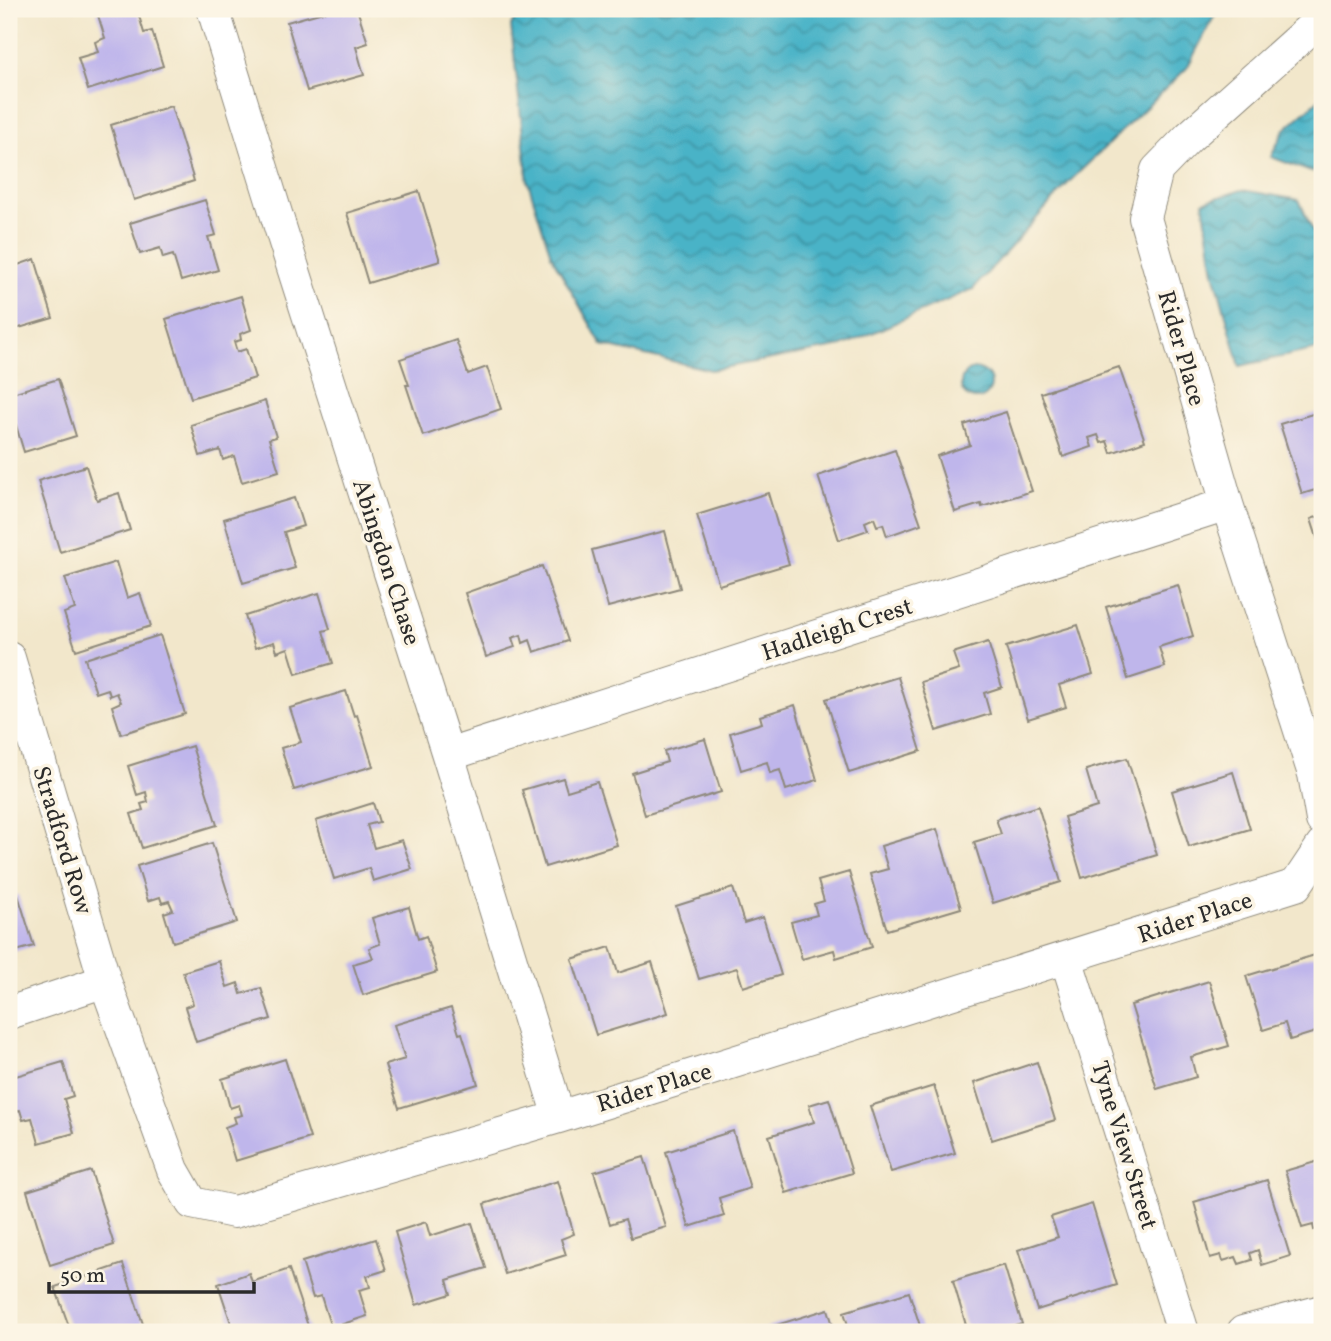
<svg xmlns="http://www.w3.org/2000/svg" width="1331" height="1341" font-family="Vollkorn,serif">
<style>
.water{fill:url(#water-waves);stroke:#3a6f79;stroke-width:2}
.building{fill:#bfb6eb}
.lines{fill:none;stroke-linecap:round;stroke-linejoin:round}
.street-casing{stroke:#8e897b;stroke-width:34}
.street{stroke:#fff;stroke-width:32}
.labels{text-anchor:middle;stroke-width:7;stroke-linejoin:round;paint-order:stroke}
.street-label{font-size:24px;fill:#2b2b2b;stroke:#fcf5e5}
</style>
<defs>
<pattern id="water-waves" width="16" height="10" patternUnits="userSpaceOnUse" patternTransform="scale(1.75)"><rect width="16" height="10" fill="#49b3c7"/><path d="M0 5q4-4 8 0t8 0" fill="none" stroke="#3d92a2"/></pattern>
</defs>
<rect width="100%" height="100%" fill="#fcf5e5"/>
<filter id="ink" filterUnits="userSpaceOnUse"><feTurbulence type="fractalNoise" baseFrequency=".0143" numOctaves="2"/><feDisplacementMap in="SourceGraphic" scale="14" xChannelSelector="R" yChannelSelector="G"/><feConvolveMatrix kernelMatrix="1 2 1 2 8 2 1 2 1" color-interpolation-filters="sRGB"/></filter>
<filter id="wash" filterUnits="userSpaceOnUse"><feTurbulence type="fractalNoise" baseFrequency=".00686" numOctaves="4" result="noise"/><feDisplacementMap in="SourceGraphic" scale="28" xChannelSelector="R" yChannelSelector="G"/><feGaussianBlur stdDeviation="1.57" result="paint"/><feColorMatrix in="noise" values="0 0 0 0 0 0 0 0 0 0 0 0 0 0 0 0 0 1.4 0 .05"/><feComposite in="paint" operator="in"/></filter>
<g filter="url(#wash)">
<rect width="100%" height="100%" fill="#f2e7cb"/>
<path class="water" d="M521,9H1218L1187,68L1070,181L973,289L842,346L711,370L602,345L551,255L528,182L511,26Z
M1322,97V171L1311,172L1271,157L1284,130Z
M1242,190L1299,200L1322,252V348L1240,366L1214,272L1203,202Z
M961 384a15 15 0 1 1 30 0a15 15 0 1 1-30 0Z"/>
<g id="blocks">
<path class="building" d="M110,9H137L144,33L152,31L163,66L88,90L78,58L98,52L95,42L105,38L97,12Z
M334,9H357L368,43L356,47L364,75L307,91L287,22Z
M171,106L194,181L134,200L111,125Z
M419,191L440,261L368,283L347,213Z
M205,200L216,235L208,237L218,270L181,281L173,255L163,258L160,248L140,254L130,223Z
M35,259L53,318L9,331V268Z
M241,296L251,330L240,334L241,340L234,342L237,352L246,349L255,378L191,398L166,319Z
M456,340L468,374L487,367L501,409L423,436L406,385H409L400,359Z
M1119,367L1145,441L1111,453L1107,441L1101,443L1098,435L1089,438L1092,447L1063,457L1041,393Z
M58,379L76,436L24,452L9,402V394Z
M265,401L276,437L269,439L279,471L242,482L234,456L223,460L220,450L200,456L191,425Z
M1322,411V488L1302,494L1280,424Z
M1006,412L1032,491L982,507L981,504L955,512L937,456L970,445L964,425Z
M895,450L921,524L887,536L883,524L877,526L874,518L865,522L868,530L839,540L818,476Z
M86,466L97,500L119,493L130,530L60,552L38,481Z
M768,493L789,564L719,585L697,515Z
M294,498L303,526L284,532L295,568L243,583L224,519Z
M1322,515V553L1311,519Z
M665,531L680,588L608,607L592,550Z
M116,562L127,598L140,593L151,626L76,650L64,613L75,609L65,578Z
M542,566L568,641L534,652L530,640L523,643L521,635L512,638L515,647L486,657L465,593Z
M1178,585L1193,636L1159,647L1165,667L1128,679L1106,607Z
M319,593L330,629L323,631L333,663L296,674L288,648L277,652L274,642L255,648L245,616Z
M1078,625L1093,674L1059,685L1066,707L1028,719L1006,647Z
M160,635L185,714L121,734L112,706L121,702L117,693L110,696L108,689L96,693L85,659Z
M988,642L1002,687L984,693L990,714L936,731L921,682L959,670L953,653Z
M898,677L921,751L849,773L826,699Z
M346,691L354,716L357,715L373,766L294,790L281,748L301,742L290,708Z
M795,705L817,780L786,790L780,770L770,773L767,762L741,770L730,733L762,723L760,716Z
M705,739L721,792L645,815L632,773L667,762L664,751Z
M192,746L217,825L142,848L131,814L143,810L141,804L148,802L146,792L137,795L128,766Z
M1127,758L1157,855L1082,878L1064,817L1097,807L1086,770Z
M1233,772L1250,829L1189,847L1172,791Z
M563,778L567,791L597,782L617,845L545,867L522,790Z
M373,803L379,822L367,825L374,848L402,840L412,869L373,881L369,868L334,879L316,821Z
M1038,806L1061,882L993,903L974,842L1001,834L996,819Z
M937,829L961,908L887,930L870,874L888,869L881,846Z
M212,843L237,922L173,942L164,913L173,910L169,901L162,903L160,897L148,901L137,866Z
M849,872L872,947L836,958L834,950L802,959L791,922L817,915L814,904L824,901L818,881Z
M9,877L15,895H18L34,946L9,953Z
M733,888L744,923L763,917L781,975L743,987L737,968L699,979L676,906Z
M409,907L418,939L426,936L437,972L363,995L353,964L373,958L369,948L380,944L372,918Z
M610,947L618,973L652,962L668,1013L596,1035L572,959Z
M1315,955L1322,977V1030L1290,1040L1285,1023L1263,1030L1246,976Z
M219,961L227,987L238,983L241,994L261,988L271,1019L196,1042L185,1007L193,1004L183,972Z
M1209,981L1229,1046L1191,1057L1196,1077L1157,1089L1131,1005Z
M451,1008L459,1034L462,1033L478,1084L399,1108L385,1065L405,1059L394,1025Z
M285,1059L310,1138L235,1161L225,1127L236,1123L234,1117L242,1115L239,1105L230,1108L222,1079Z
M63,1062L73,1096L64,1099L74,1133L39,1143L32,1118L23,1120L20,1110L9,1114V1078Z
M1037,1062L1055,1120L992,1140L974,1083Z
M934,1086L955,1153L891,1172L870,1106Z
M829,1099L852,1173L786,1193L769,1136L814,1122L809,1105Z
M733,1131L750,1188L719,1198L724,1216L689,1227L666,1152Z
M644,1157L666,1227L631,1238L625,1219L610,1224L594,1172Z
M1322,1160V1228L1314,1230L1313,1225L1302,1228L1285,1171Z
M91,1171L114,1245L50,1265L27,1191Z
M1267,1180L1290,1256L1262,1265L1258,1250L1250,1253L1252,1260L1239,1264L1236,1257L1223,1261L1221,1255L1210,1258L1194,1202Z
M558,1181L574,1234L561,1239L566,1255L505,1274L484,1204Z
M1092,1204L1117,1285L1037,1310L1018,1250L1058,1237L1051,1217Z
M426,1222L430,1236L472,1223L486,1268L447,1280L451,1294L416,1305L395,1232Z
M376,1239L386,1270L367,1276L370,1287L359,1290L367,1316L331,1328L321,1296L313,1298L302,1262Z
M123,1264L144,1327L127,1332H83V1330L71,1332L55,1287Z
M1004,1265L1022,1324L995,1332H968L953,1281Z
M289,1269L310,1332H234L218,1284L249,1273L252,1282Z
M909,1292L922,1332H850L844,1312Z
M828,1309L835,1332H754Z"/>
</g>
</g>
<g filter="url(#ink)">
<use href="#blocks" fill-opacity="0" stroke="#8e897b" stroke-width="2"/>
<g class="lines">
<g class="street-casing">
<path id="street" d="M213,9L282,233L448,755L559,1117
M1322,18L1189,137L1157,170L1145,218L1227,504L1314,774L1322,820
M9,658L105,981L173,1170L192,1203L234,1212L559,1117L1296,885L1322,846
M448,755L1227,504
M1066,958L1183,1332
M9,1013L105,981
M1243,1332L1322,1311"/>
</g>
<use href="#street" class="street"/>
</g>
</g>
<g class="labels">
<g class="street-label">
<text transform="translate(1182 348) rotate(74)" y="8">Rider Place</text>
<text transform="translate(387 562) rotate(72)" y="8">Abingdon Chase</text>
<text transform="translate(837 629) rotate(-18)" y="8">Hadleigh Crest</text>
<text transform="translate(63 840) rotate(73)" y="8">Stradford Row</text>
<text transform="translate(1195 917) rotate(-18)" y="8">Rider Place</text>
<text transform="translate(654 1087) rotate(-17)" y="8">Rider Place</text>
<text transform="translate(1125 1145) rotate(73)" y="8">Tyne View Street</text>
</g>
</g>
<rect width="1331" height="1341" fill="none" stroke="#fcf5e5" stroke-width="35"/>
<path d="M49 1282v10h205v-10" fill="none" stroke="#2b2b2b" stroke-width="3.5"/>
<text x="60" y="1282" font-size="21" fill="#2b2b2b" stroke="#fcf5e5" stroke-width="5" paint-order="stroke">50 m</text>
</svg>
